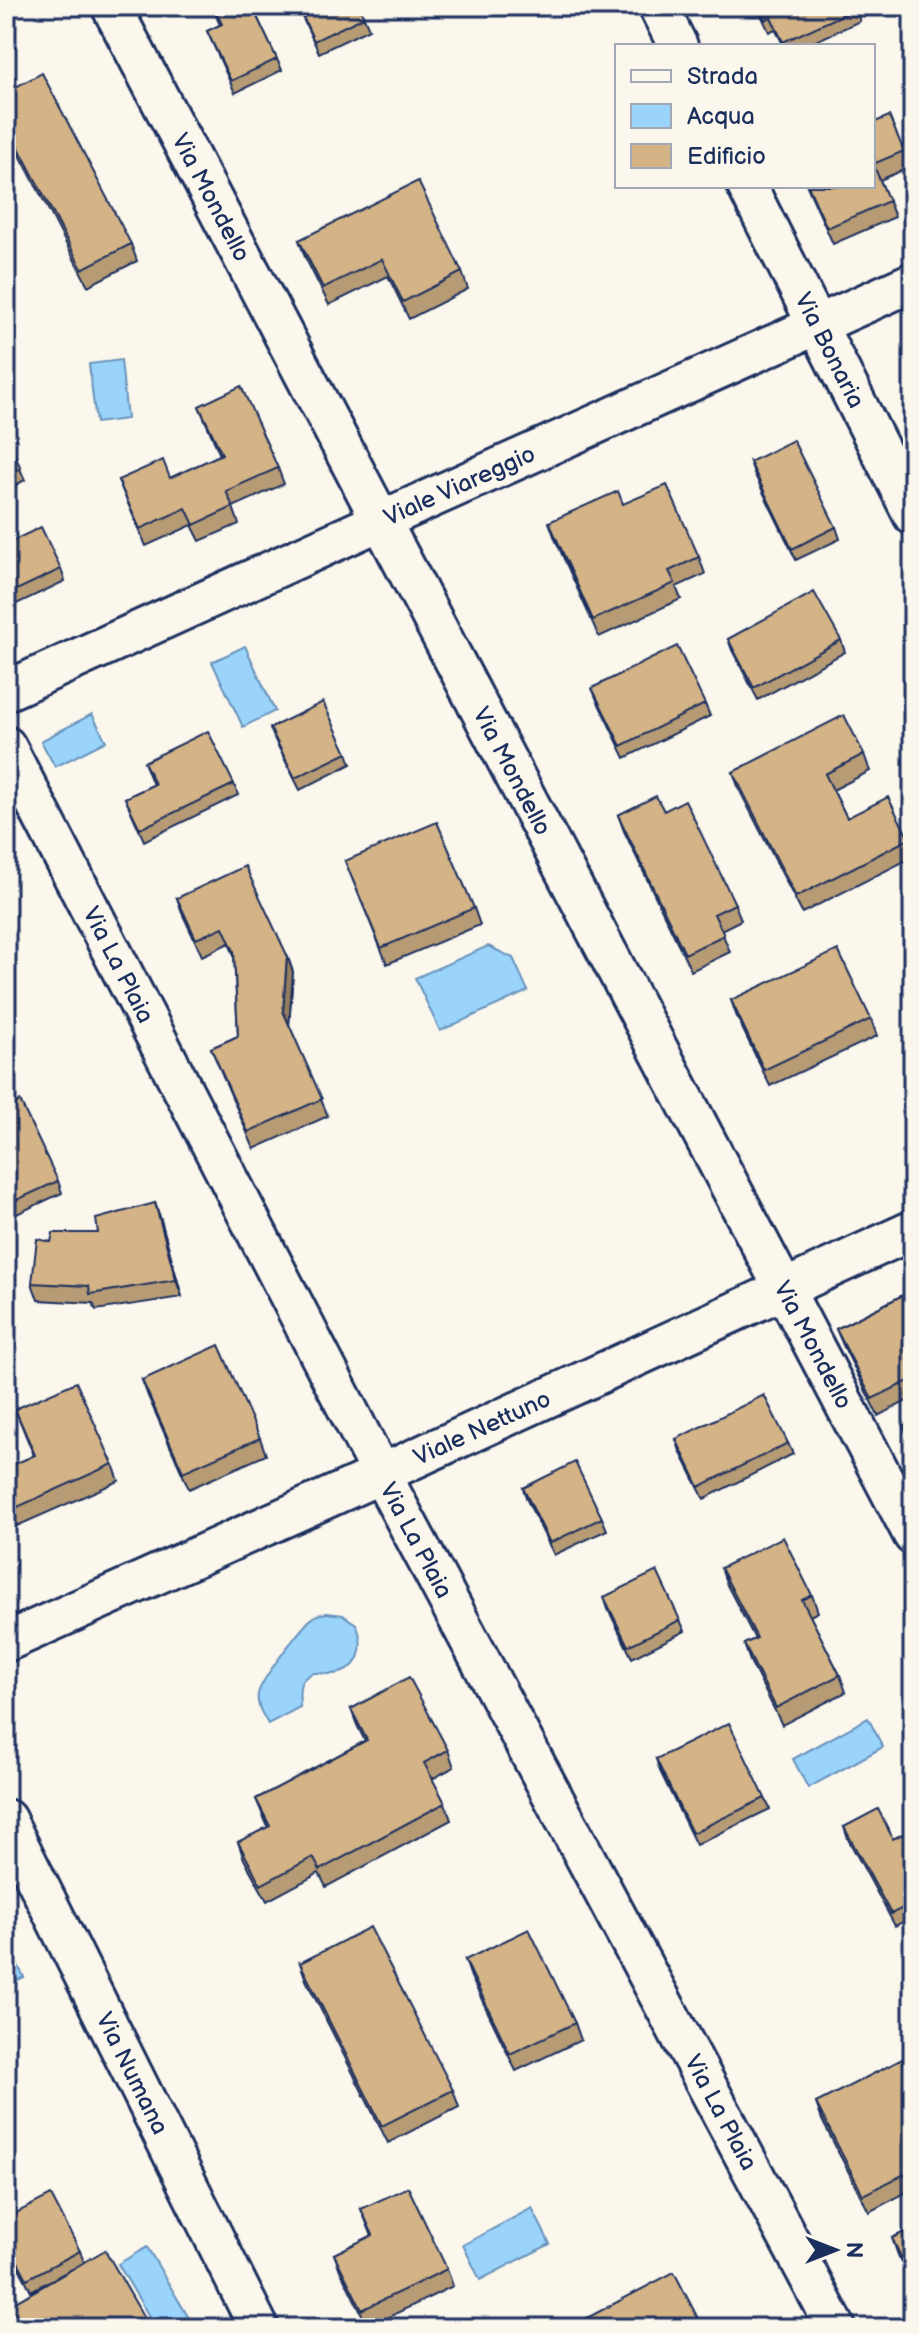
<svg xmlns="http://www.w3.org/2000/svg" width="919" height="2334" font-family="'Balsamiq Sans',sans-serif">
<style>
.water{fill:#9ad4fa;stroke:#6792bc;stroke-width:2}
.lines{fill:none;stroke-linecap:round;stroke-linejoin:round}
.street-casing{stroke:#1b2f5e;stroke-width:44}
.street{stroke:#fbf7ec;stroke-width:38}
.wall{fill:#b69b74;stroke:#1b2f5e;stroke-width:2}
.shaded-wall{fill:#947e5e;stroke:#1b2f5e;stroke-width:2}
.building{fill:#d4b487;stroke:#1b2f5e;stroke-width:2}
.labels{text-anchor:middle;stroke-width:8;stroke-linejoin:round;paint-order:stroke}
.street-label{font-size:24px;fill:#1b2f5e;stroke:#fbf7ec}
</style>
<rect width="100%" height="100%" fill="#fbf7ec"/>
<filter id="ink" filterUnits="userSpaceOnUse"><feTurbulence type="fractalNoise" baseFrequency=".0125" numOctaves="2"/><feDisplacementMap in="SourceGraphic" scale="16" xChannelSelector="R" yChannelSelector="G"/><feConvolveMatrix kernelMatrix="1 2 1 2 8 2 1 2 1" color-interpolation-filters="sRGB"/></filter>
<g filter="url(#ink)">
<path class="water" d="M121,360L127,419L96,423L89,364Z
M245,646L275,711L243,727L212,662Z
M92,714L106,741L55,767L41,741Z
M488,946L513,958L528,991L440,1031L415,978Z
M327,1613L343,1615L356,1624C366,1647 360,1673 331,1674C322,1674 314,1670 306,1677C297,1684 300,1696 300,1707L268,1724C263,1715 256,1705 258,1694C261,1679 297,1634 309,1621L317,1615Z
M868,1718L883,1747L808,1788L793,1759Z
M6,1942L24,1977L6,1986Z
M532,2208L550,2244L480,2280L463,2245Z
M147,2247L190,2320L177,2328H156L118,2264Z"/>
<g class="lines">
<g class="street-casing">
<g id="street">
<path id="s1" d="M111,6L913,1535"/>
<path d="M658,6L678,46"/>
<path id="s2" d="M747,186L913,515"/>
<path id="s3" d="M6,691L380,521L913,282"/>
<path id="s4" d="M6,746L381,1474L836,2328"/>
<path id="s5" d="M6,1642L381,1474L913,1230"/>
<path id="s6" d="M6,1819L259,2328"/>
</g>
</g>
<use href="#street" class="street"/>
</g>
<path class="wall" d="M6,6L14,24L6,28Z
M212,6H252L282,70L235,93L207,31L220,25Z
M297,6H359L369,29L319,53Z
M757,6H855L860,21L805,46H784L775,29L769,32Z
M6,92L131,244L137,261L88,286L6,128Z
M873,123L904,151L910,167L880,180L895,217L833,244L807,186H873Z
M299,240L462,272L468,289L409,319L388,276L329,305L305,257Z
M199,406L278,468L284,484L233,507L239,524L200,541L192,525L146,546L118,480L170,478L220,455Z
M6,437L25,480L6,490Z
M750,462L836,527L840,539L796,560L754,473Z
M623,504L699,557L705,574L676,587L681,599L599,637L555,539L549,522Z
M6,544L61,569L65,581L6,609Z
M728,639L841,640L845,652L758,700L732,650Z
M592,688L705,704L710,716L625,758L597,700Z
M270,728L347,753L351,764L300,790L275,740Z
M864,754L870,771L833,790L847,818L909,839L913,849V857L802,913L739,789L733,772Z
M144,762L234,784L238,795L144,841L125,798L153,785Z
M664,811L735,904L741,920L721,930L730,952L691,971L624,831L618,815Z
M345,861L474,908L480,925L387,964Z
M177,898L287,955L293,972L289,1025L328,1116L254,1149L211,1048L238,1036L234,955L229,943L202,956L183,915Z
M731,1000L871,1019L877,1036L770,1086L737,1017Z
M6,1108L58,1181L62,1193L6,1219Z
M155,1203L161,1220L182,1297L96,1310L93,1303L38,1300L32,1283L51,1242L98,1233Z
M913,1290V1398L878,1416L843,1345L836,1329Z
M142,1380L260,1438L266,1455L189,1489L148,1396Z
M15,1409L113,1464L119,1481L17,1526L6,1501V1468L34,1456Z
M676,1439L788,1443L793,1454L704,1499L680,1451Z
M523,1488L602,1518L607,1530L554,1555L527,1500Z
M721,1568L812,1595L818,1612L810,1616L840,1675L846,1692L782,1725L750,1661L744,1644L755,1639L727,1585Z
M604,1597L680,1620L685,1631L632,1658L608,1609Z
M351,1709L448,1750L454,1767L432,1779L445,1803L451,1820L326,1887L319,1873L267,1901L244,1859L238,1842L268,1827L256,1799L365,1741L357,1725Z
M656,1759L765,1798L770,1809L696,1845L660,1771Z
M844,1827L893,1839L913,1829V1917L895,1926L848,1839Z
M465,1960L575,2023L581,2040L516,2071L471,1977Z
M300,1963L453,2090L459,2107L388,2143L306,1980Z
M913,2081V2189L869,2212L822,2120L816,2103Z
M361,2209L447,2269L453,2286L368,2327L340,2270L334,2254L372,2236Z
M6,2218L80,2251L84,2262L150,2328H19L9,2306L72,2269L31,2291L6,2243Z
M913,2228V2286L898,2255L892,2238Z"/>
<path class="shaded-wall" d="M287,955L293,972L289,1027L283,1011Z
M155,1203L161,1220L182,1297L176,1280Z"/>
<path class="building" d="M213,6H252L277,59L231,81L207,31L222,24Z
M298,6H359L364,17L314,41Z
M758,6H855L856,9L783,42L771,17L765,20Z
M42,73L131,244L82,269L6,123V92Z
M889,116L904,151L873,164L889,201L827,228L808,186H873V123Z
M418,181L462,272L403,302L382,259L323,288L299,240Z
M241,386L278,468L226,491L233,507L194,525L186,508L140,529L118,480L163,460L170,478L222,454L199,406Z
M6,437L21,468L6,476Z
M793,440L836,527L792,549L750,462Z
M667,485L699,557L669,571L675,583L593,620L549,522L618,491L623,504Z
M41,527L61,569L6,595V544Z
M814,592L841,640L754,688L728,639Z
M677,646L705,704L621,746L592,688Z
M323,702L347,753L295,778L270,728Z
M844,715L864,754L825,774L847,818L888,797L909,839L796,897L733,772Z
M208,731L234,784L140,829L125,798L155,784L144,762Z
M656,796L664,811L685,800L735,904L714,914L724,935L685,954L618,815Z
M437,822L474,908L381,948L345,861Z
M245,866L287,955L283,1011L322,1099L248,1132L211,1048L238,1036L234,951L223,927L196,939L177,898Z
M838,950L871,1019L764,1070L731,1000Z
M20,1101L58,1181L6,1205V1108Z
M155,1203L176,1280L90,1294L89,1286L32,1283L37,1239L51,1242L53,1233H98L96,1219Z
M913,1290V1379L872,1399L836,1329Z
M219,1345L260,1438L183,1472L142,1380Z
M76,1382L113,1464L11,1510L6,1499V1468L35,1455L15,1409Z
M764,1395L788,1443L699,1487L676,1439Z
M913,1421V1446L903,1426Z
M575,1462L602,1518L550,1543L523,1488Z
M783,1537L812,1595L802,1600L840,1675L776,1708L744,1644L757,1638L721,1568Z
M657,1571L680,1620L628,1646L604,1597Z
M409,1677L448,1750L424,1763L445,1803L320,1870L313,1857L261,1885L238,1842L270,1826L256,1799L367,1740L351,1709Z
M729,1723L765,1798L692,1833L656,1759Z
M878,1809L893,1839L913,1829V1903L891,1914L844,1827Z
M370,1927L453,2090L382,2126L300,1963Z
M529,1929L575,2023L510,2054L465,1960Z
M902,2059L913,2081V2170L863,2195L816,2103Z
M408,2187L447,2269L362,2310L334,2254L373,2235L361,2209Z
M51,2195L80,2251L27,2279L6,2239V2218Z
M913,2228V2282L892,2238Z
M105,2250L150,2328H22L9,2306Z
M674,2272L703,2328H592L587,2318Z"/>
</g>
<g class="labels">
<g class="street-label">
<text dy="8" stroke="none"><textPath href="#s1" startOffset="216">Via Mondello</textPath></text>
<text dy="8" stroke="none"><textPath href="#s2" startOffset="184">Via Bonaria</textPath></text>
<text dy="8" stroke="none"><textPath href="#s3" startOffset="498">Viale Viareggio</textPath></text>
<text dy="8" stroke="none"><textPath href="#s1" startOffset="864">Via Mondello</textPath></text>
<text dy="8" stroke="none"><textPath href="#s4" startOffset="246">Via La Plaia</textPath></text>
<text dy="8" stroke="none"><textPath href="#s1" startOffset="1512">Via Mondello</textPath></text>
<text dy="8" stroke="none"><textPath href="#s5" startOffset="522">Viale Nettuno</textPath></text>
<text dy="8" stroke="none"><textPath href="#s4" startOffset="894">Via La Plaia</textPath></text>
<text dy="8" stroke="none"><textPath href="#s6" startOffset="284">Via Numana</textPath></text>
<text dy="8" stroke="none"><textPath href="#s4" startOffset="1542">Via La Plaia</textPath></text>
</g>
</g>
<rect width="919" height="2334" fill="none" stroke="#fbf7ec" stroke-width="32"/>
<rect x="16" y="16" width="887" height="2302" fill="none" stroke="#1b2f5e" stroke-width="3" filter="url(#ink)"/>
<rect x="615" y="44" width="260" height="144" fill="#fbf7ec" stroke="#a1a7b3" stroke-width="2"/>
<rect x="631" y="70" width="40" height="12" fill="#fbf7ec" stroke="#a1a7b3" stroke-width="2"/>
<text x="687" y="84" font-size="24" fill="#1b2f5e">Strada</text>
<rect x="631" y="104" width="40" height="24" fill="#9ad4fa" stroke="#a1a7b3" stroke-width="2"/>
<text x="687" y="124" font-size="24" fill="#1b2f5e">Acqua</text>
<rect x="631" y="144" width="40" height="24" fill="#d4b487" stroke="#a1a7b3" stroke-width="2"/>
<text x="687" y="164" font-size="24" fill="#1b2f5e">Edificio</text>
<g transform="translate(835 2250) rotate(90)" stroke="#fbf7ec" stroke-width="6" paint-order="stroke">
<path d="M0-6L14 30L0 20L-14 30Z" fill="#1b2f5e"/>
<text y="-12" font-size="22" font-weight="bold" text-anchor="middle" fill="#1b2f5e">N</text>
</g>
</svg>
